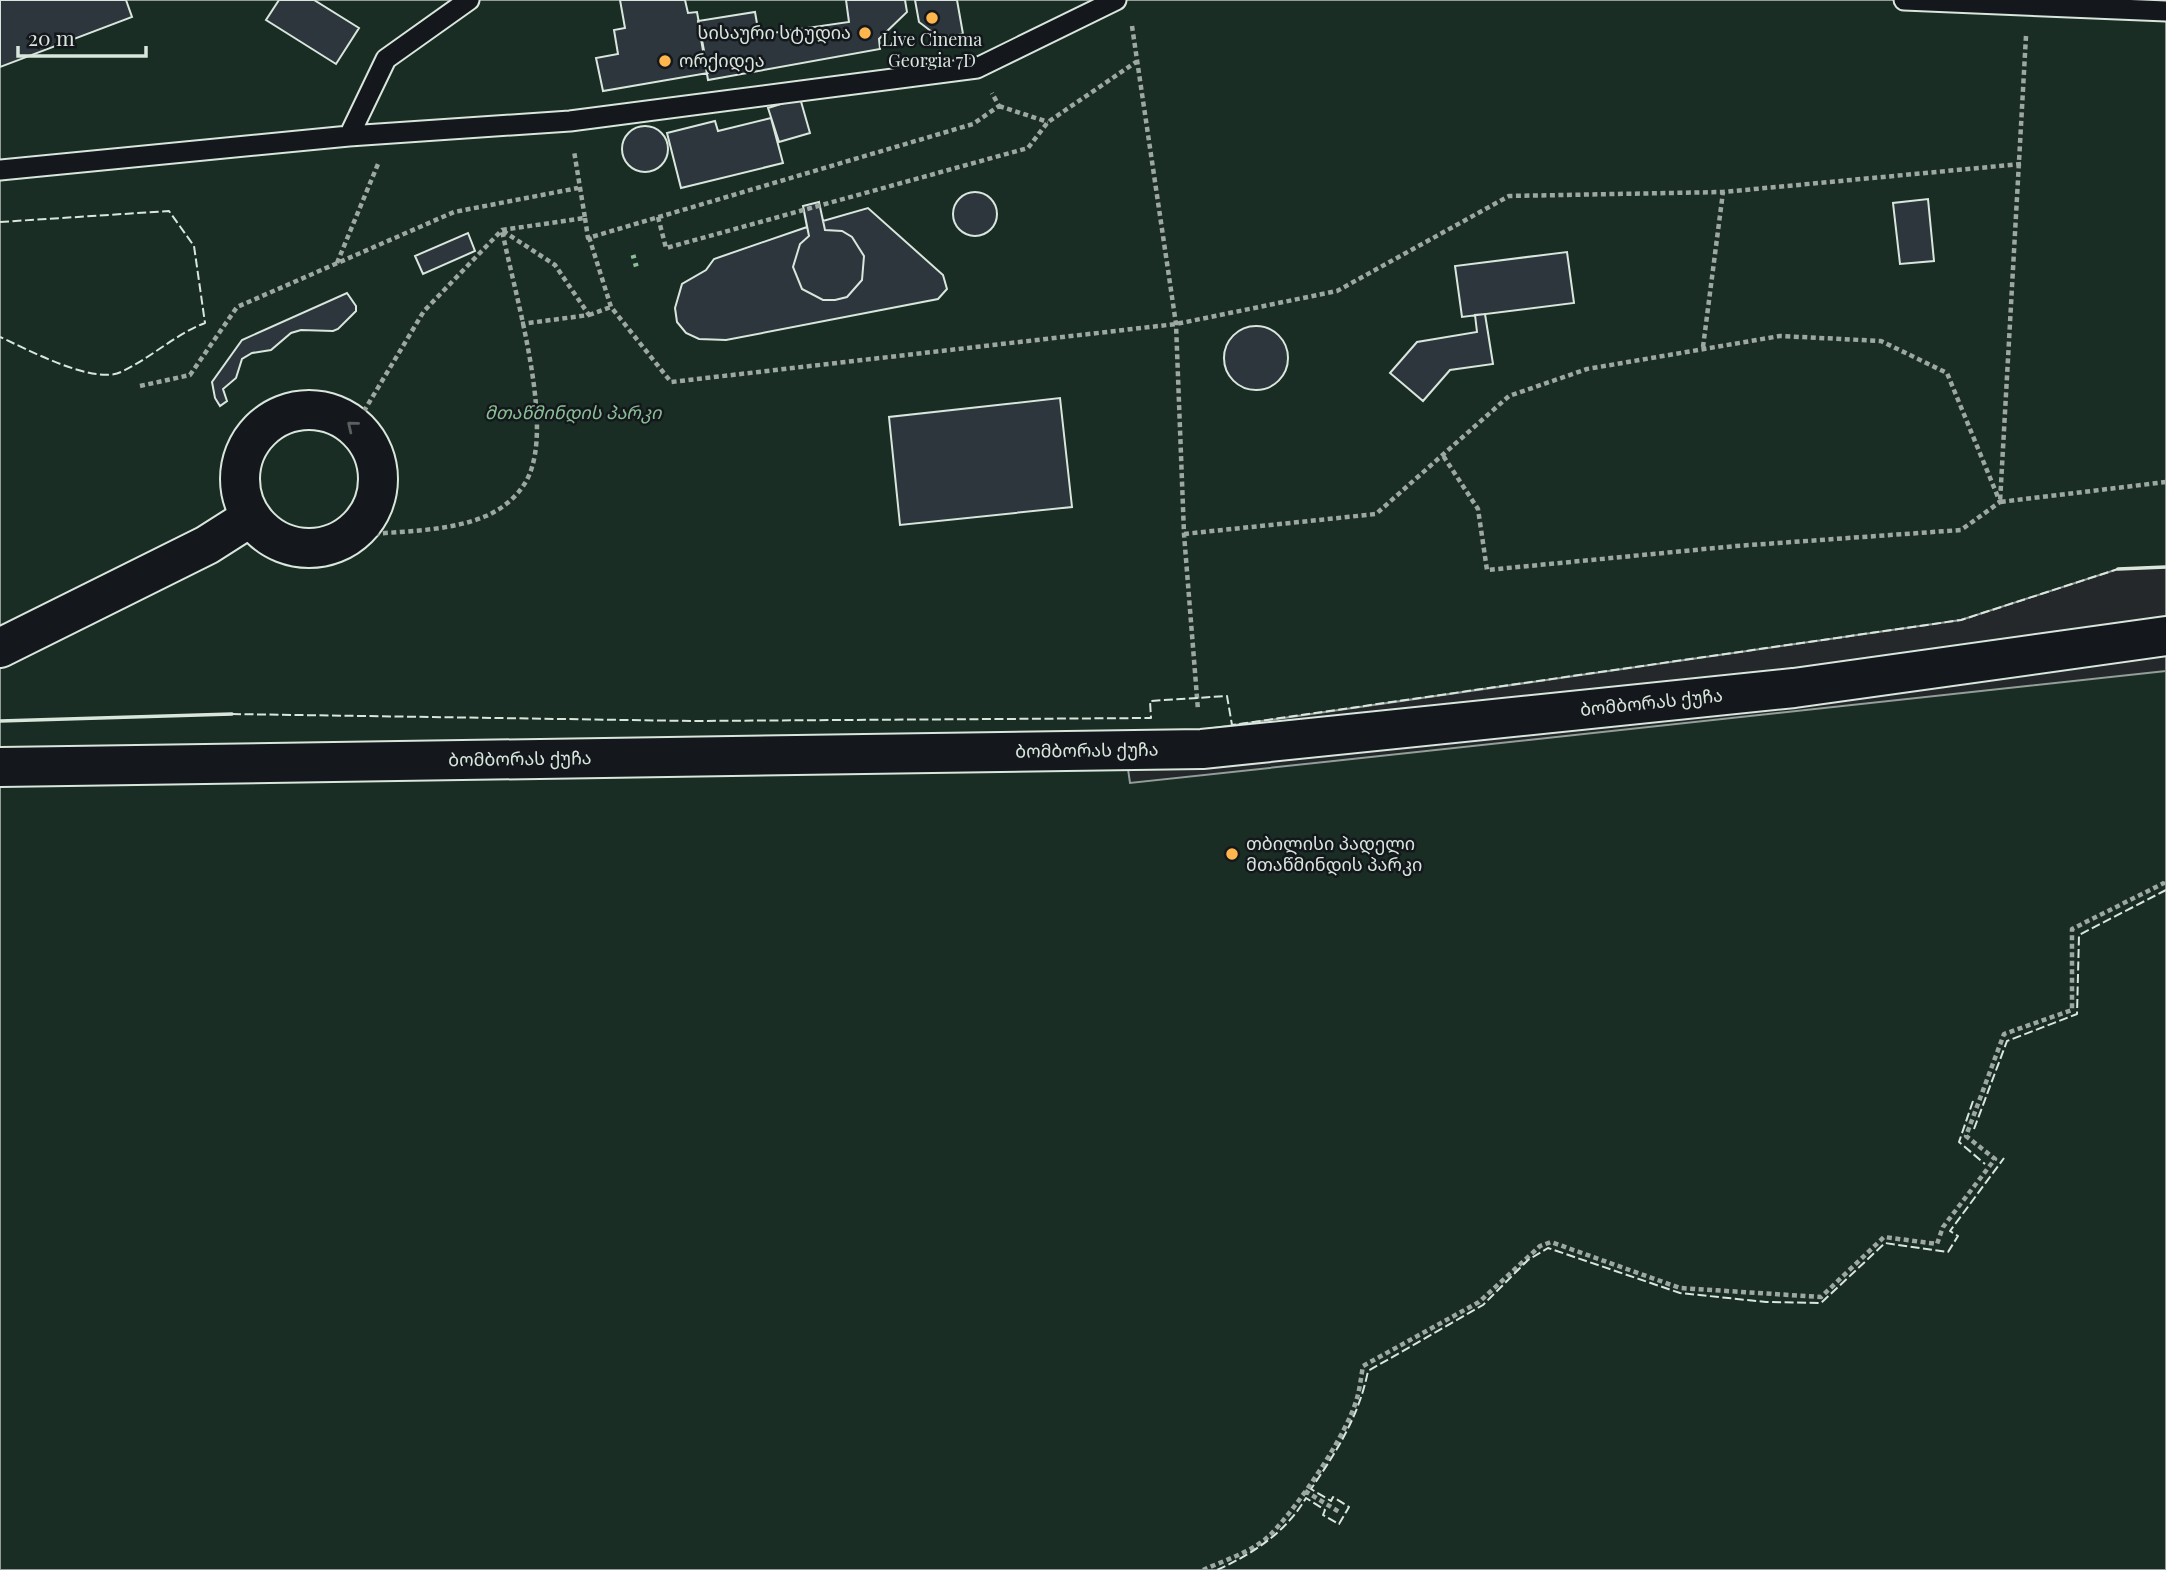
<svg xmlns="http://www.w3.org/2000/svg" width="2166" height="1570" font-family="'Playfair Display','Noto Sans Georgian',serif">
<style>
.green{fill:#1a2d24;stroke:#939e99;stroke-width:2}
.parking{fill:#24282b;stroke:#939e99;stroke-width:2}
.building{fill:#2c363c;stroke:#d8e6dc;stroke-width:2}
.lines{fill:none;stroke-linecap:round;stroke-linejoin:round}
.service-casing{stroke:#d8e6dc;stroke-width:23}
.minor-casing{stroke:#d8e6dc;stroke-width:42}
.tertiary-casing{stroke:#d8e6dc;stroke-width:42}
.path{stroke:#9da8a2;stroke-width:4.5;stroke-dasharray:5 3.5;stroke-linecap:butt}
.service{stroke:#14181c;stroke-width:19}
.minor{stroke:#14181c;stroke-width:38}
.tertiary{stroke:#14181c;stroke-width:38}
.hedge{stroke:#8ac095;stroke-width:5;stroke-dasharray:3.5 5;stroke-linecap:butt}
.fence{stroke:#d8e6dc;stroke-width:2;stroke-dasharray:9 3.5;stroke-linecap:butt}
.wall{stroke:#d8e6dc;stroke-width:3.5}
.oneway{stroke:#59605f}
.poi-dot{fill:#ffb74d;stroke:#14181c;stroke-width:2.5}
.labels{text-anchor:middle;stroke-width:5;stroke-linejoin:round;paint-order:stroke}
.poi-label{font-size:18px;fill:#d8e6dc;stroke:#14181c;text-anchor:start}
.park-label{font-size:18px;font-style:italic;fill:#8ac095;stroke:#14181c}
.street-label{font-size:18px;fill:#d8e6dc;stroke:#14181c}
</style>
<rect width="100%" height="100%" fill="#14181c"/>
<path class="green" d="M0,0H2166V1570H0Z"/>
<path class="parking" d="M2166,567V671L1130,783L1124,741L1961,620L2118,569Z"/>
<path class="building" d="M0,0H126L132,17L0,67Z
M279,0H314L359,28L336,64L266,20Z
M620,0H685L688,13L697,12L708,73L603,91L596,58L618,54L614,30L625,28Z
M846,0H905L907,12L879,39L880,49L708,80L698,21L755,12L759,35L849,22Z
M915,0H957L963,34L940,38L919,22Z
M800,98L810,133L779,142L768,108Z
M771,118L783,163L681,188L667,133L715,121L718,131Z
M622 149a23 23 0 1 1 46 0a23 23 0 1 1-46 0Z
M953 214a22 22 0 1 1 44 0a22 22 0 1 1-44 0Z
M1928,199L1934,261L1900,264L1893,203Z
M819,202L823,221L868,208L943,275L947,289L938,299L726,340L699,339L686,333L677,322L675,308L682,284L706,270L714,259L807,227L803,206Z
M819,202L825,230L842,231L852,237L864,256L862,280L847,297L835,300H823L802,289L793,267L800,244L809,236L803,206Z
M468,233L475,251L423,274L415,256Z
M1567,252L1574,303L1462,317L1455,266Z
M347,293L356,306V311L338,329L333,331L301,330L291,333L271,350L252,353L242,359L236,378L223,389L227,401L220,406L215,398L212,382L242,340Z
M1485,314L1493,364L1450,370L1423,401L1390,373L1417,342L1477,332L1475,315Z
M1224 358a32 32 0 1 1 64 0a32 32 0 1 1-64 0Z
M1060,398L1072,507L900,525L889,417Z"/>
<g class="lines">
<g class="service-casing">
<path id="service" d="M1904,0L2166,11
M349,136L386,59L469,0
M0,170L349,136L570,121L977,68L1116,0"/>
</g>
<g class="minor-casing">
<g id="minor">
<path id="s1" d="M0,767L1202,749L1794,688L2166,636"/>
</g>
</g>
<g class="tertiary-casing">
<path id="tertiary" d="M240 479a69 69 0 1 1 138 0a69 69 0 1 1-138 0Z
M0,648L207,545L251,517"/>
</g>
<path class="path" d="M1132,26L1176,324L1184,534L1198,710
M2026,36L2000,502L2166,482
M999,106L1048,122
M658,217L666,248L1028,148L1048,122L1136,62
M585,218L588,238L973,124L999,106L992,93
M503,231L555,265L589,315L521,324
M589,237L611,307L671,382L1176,324L1337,291L1509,196L1723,192L2021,164
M337,263L378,164
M589,315L611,307
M1703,347L1723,192
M140,386L190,375L237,307L454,212L578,188
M355,426L424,311L502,230L585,218L574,151
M1184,534L1376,514L1509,396L1587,369L1780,336L1881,341L1947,373L2000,502L1961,530L1736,546L1487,570L1478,509L1442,454
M349,536C393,531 446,533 486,516C507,507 526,489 532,467C550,409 514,291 502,230
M1305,1491L1341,1513
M1203,1570C1225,1560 1252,1552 1270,1535C1297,1508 1347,1435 1357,1398C1360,1388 1361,1377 1363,1366L1479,1302L1540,1246L1551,1242L1680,1288L1821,1297L1884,1237L1937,1244L1943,1227L1995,1159L1966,1136L2004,1034L2072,1010V929L2164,883L2166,879"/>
<use href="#service" class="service"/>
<use href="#minor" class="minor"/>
<use href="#tertiary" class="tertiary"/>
<path class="hedge" d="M633,255L637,269"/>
<path class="fence" d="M0,222L169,211L194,246L205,323C174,335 151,358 121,372C93,385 27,349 0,337
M232,714L693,721L1151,718L1150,701L1227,696L1232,725L1961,620L2118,569
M1973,1101L1959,1142L1985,1164
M1974,1129L2007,1041L2077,1014L2079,935L2166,890
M1217,1570C1254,1553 1285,1533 1306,1498L1325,1510L1323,1515L1339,1524L1349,1507L1333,1497L1331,1501L1311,1489C1337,1451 1359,1416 1368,1371L1483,1305L1528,1260L1548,1248L1680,1293L1766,1302L1821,1303L1885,1243L1948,1252L1958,1236L1950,1231L2004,1158"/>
<path class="wall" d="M2118,569L2166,567
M0,721L232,714"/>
</g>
<defs><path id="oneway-chevron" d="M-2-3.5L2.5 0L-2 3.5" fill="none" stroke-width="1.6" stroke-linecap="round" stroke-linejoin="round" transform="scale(1.75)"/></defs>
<use class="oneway" href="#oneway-chevron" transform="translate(352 426) rotate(-141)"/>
<g class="poi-dot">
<circle cx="932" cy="18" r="7"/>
<circle cx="865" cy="33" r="7"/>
<circle cx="665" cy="61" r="7"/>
<circle cx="1232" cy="854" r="7"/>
</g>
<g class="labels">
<g class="poi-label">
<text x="851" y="39" text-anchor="end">სისაური სტუდია</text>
<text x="932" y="46" text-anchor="middle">Live Cinema<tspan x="932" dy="21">Georgia 7D</tspan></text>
<text x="679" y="67">ორქიდეა</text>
<text x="1246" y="850">თბილისი პადელი<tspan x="1246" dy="21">მთაწმინდის პარკი</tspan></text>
</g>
<g class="park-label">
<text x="573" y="419">მთაწმინდის პარკი</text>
</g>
<g class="street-label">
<text dy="6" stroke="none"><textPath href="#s1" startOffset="1654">ბომბორას ქუჩა</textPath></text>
<text dy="6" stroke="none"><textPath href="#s1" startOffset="1087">ბომბორას ქუჩა</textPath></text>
<text dy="6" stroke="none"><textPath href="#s1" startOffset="520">ბომბორას ქუჩა</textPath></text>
</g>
</g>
<path d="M18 46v10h128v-10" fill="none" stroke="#d8e6dc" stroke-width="3.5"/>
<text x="28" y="46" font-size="21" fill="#d8e6dc" stroke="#14181c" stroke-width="5" paint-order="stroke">20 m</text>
</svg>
